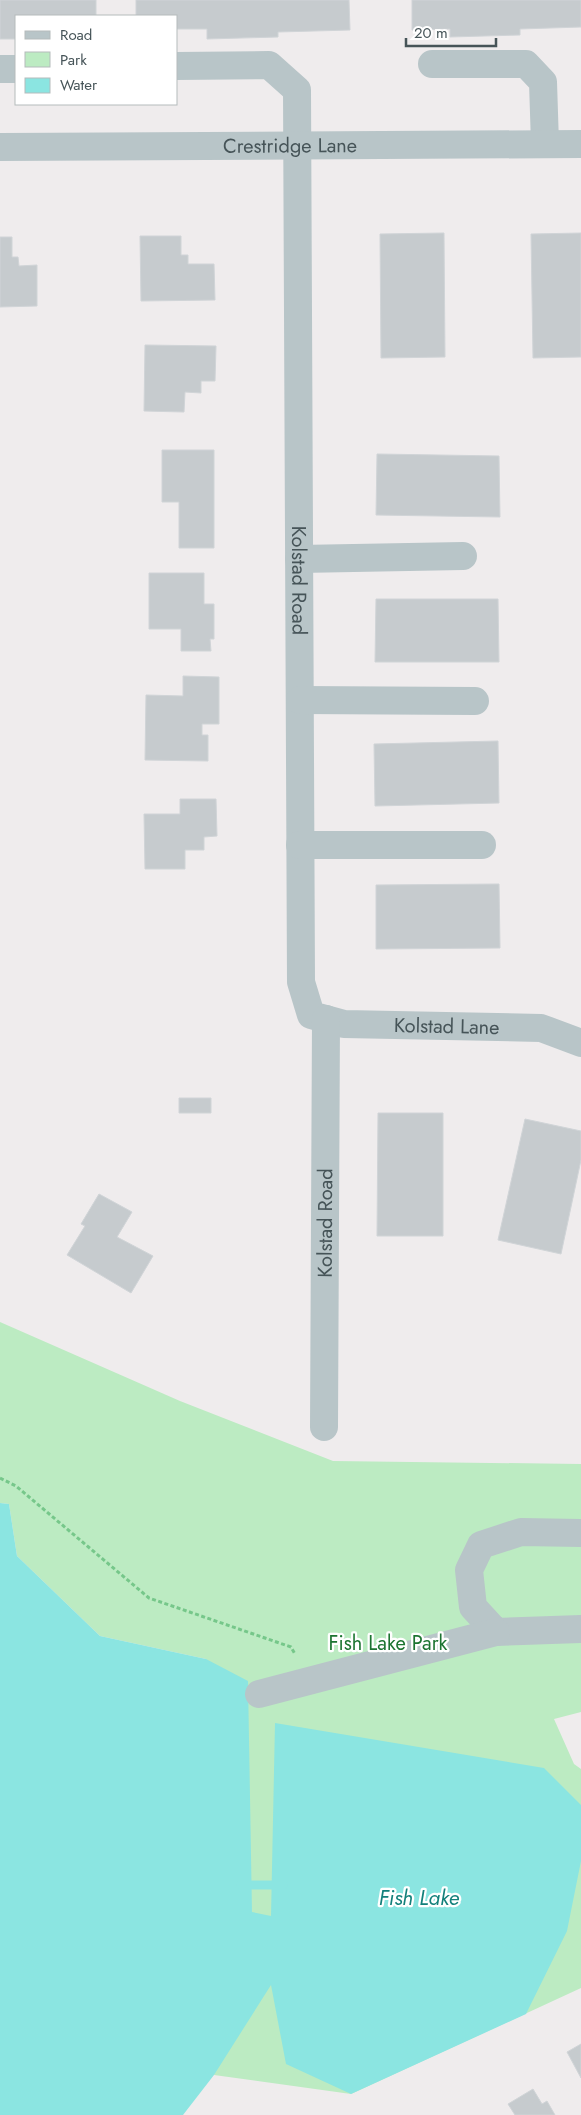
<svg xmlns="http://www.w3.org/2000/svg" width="581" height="2115" font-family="Jost,sans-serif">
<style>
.green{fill:#bcebc2}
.water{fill:#8be5e1}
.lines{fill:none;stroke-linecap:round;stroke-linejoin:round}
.stream{stroke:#8be5e1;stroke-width:9}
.building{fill:#c6cbce;stroke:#d0d4d7}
.path{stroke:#76c78a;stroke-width:3;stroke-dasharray:4 2.5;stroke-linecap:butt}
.minor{stroke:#b8c5c8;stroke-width:28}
.labels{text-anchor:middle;stroke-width:4.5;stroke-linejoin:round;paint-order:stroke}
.street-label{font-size:20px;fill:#465458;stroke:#fff}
.park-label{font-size:20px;fill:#1c7431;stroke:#fff}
.water-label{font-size:21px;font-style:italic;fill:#13807b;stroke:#fff}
</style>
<rect width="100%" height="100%" fill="#efeced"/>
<path class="green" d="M0,1322L180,1401L333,1461L581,1464V1712L554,1719L574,1764L581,1769V1988L351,2094L214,2075L252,1912L206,1659L100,1636L17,1556L9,1504L0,1503Z"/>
<path class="water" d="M0,1503L9,1504L17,1556L100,1636L206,1659L248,1681L252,1912L271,1916L275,1723L544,1768L581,1805V1861L567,1931L526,2014L351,2094L286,2064L271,1985L214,2075L183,2115H0Z"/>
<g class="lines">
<path class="stream" d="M241,1885H283"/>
</g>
<path class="building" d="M0,0H96V16H16V39H0Z
M136,0H349L350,30L278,32V37L207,39V29H176V16H136Z
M412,0H581V27L520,29V35L450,37V29L412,30Z
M444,233L445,357L381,358L380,234Z
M581,233V357L533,358L531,234Z
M140,236H181V255H188V264H214L215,300L141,301Z
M0,237H12V257H18L19,266L37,265V306L0,307Z
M145,345L216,346L215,381H201V393L185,392L184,412L144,411Z
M162,450H214V548H179V502H162Z
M377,454L499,456L500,517L376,515Z
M149,573H204V604H214V639H210L211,651H181V629H149Z
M376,599H498L499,662H375Z
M183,676L219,677V724H202V735H208V761L145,760L146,695L183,696Z
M498,741L499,803L375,806L374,744Z
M180,799H216L217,836L204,837V850H185V869H145L144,814H180Z
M499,884L500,948L376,949V885Z
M179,1098H211V1113H179Z
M378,1113H443V1236H377Z
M525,1119L581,1131V1160L561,1254L498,1240Z
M99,1194L132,1212L117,1237L153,1256L131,1293L67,1255L85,1226L81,1224Z
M581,2044V2078L567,2052Z
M533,2089L542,2104L547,2101L555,2115H515L508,2104Z"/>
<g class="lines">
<path class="path" d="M0,1478L16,1486L149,1598L291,1647L295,1654"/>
<g class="minor">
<path d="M432,64H526L543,82L545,144"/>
<path id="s1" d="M176,66L269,65L297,90L301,982L311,1015L344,1024L541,1028L581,1043"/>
<path d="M0,69H16"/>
<path id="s2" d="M0,147L581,144"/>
<path d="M299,559L463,556"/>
<path d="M300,700L475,701"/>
<path d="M300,845H482"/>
<path id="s3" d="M324,1427L326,1019"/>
<path d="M581,1533L521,1532L481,1545L469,1570L473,1607L496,1632L581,1629"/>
<path d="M259,1694L496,1632"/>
</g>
</g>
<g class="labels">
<g class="street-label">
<text dy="7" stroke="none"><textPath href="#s2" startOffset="290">Crestridge Lane</textPath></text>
<text dy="7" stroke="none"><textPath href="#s1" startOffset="621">Kolstad Road</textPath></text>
<text dy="7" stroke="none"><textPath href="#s1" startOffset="1194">Kolstad Lane</textPath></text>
<text dy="7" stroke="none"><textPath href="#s3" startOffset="204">Kolstad Road</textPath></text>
</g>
<g class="park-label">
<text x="388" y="1650">Fish Lake Park</text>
</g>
<g class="water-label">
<text x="419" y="1905">Fish Lake</text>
</g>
</g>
<rect x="15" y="15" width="162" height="90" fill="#ffffff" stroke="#b5bbbc"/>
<rect x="25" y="31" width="25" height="8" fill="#b8c5c8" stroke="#b5bbbc"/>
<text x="60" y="40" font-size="15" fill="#465458">Road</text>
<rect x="25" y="52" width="25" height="15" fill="#bcebc2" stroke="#b5bbbc"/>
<text x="60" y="65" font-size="15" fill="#465458">Park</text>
<rect x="25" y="78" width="25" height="15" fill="#8be5e1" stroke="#b5bbbc"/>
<text x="60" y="90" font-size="15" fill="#465458">Water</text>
<path d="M406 38v8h90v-8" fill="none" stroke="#465458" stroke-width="2.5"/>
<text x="414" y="38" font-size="15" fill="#465458" stroke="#ffffff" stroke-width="4" paint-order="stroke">20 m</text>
</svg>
